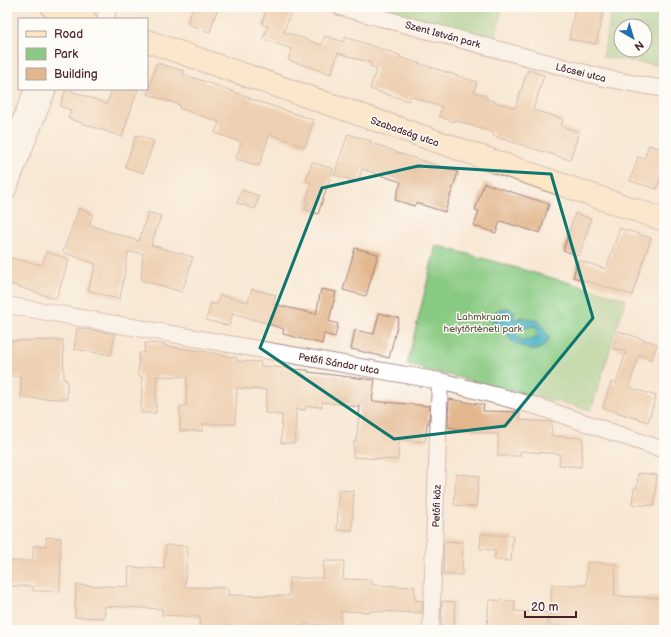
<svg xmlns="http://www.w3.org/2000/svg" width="671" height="637" font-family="'Balsamiq Sans',sans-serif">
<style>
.green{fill:#89ca82;stroke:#6a7456;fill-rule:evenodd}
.water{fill:#42aec0;stroke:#466676;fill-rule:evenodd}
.building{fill:#e3b78e}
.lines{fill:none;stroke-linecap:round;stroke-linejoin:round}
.street-casing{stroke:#a1837f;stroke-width:18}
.secondary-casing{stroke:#a1837f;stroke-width:24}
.street{stroke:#fff;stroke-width:16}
.secondary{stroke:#fce6c4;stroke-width:22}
.marked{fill:none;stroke:#0f766e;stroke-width:3;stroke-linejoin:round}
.labels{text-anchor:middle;stroke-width:3;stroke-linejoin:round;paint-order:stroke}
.street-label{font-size:10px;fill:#4a1f2b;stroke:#fdfcf7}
.park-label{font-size:10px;fill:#605b49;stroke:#fdfcf7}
</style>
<rect width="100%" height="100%" fill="#fdfcf7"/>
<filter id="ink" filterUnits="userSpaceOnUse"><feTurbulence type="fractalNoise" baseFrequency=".025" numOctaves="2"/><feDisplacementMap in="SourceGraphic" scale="8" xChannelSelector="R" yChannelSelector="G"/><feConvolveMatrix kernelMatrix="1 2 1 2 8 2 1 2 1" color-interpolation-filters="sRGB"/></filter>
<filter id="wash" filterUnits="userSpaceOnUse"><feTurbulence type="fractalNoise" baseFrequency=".012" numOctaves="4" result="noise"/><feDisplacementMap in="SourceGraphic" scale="16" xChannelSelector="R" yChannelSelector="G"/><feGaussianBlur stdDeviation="0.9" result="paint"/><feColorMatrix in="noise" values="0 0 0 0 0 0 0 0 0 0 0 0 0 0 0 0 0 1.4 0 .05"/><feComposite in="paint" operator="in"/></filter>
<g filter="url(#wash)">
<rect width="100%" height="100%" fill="#f8e7d3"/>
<path class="green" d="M367,7H503L494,41Z
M612,7H664V66L603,57ZM621,26H645V50H621Z
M436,245L626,299L591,410L407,365Z"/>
<path class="water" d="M508,308L515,312L513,316L516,319L523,317L539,321L549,337C547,345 539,352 530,350C527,349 524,347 522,346C519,345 516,344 513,342C507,336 504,328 498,323L495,324L492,321V314L500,309ZM535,326L539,333L534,338L520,340L516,335L515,330Z"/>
<g id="blocks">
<path class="building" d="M193,7H218L210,32L187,24Z
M267,7H292L284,32L322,45L325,36L344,42L345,37L400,55L399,57L477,82L474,92L487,96L486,99L515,108L528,70L544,75L533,110L563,119L561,126L579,132L570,160L493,136L494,133L455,120L454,122L439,116L442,107L410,96L408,101L370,89L377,68L370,66L371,63L338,53L331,74L288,60L292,49L263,39L268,26L262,24Z
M583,7H604L596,44L569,39L575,8L583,9Z
M157,63L184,71L183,74L249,97L248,98L314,120L305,147L270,134L259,166L236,159L241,142L215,133L219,122L179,108L180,105L147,94Z
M66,89L107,104L112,89H138L122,137L68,118L71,110L60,106Z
M348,134L371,141V143L395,151V152L458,172L445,212L416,203L414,206L395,200L401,182L362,169L358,182L334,175Z
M136,135L154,141L143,173L125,167Z
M649,145L664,150V168L657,189L630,181L638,157L644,159Z
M312,162L333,169L318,214L305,209L308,201H306L312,183L306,181Z
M484,183L549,204L540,233L500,221L496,233L474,226L479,211L475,210Z
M242,190L259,196L255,209L237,203Z
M79,208L93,214L89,225L139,241L148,212L161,216L151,245L193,257L182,292L141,280L143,253L128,252L120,299L114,297L113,298L88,290L96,264L63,252Z
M575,213L591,219L579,256L563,250Z
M620,228L651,238L632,295L573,277L578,260L606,269Z
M355,248L378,254L366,296L343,290Z
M46,252L69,259L56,299L7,283V257L42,265Z
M252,289L276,295L273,304L316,314L321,289L336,292L329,321L338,324L335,337L324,334L322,344L283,334L284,329L233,313L229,326L206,320L211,303L217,305L220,295L248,302Z
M379,313L399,318L389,358L351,349L355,330L374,334Z
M77,328L115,334L111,355L74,349Z
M618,331L657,344L652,360L639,355L629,387L656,396L648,422L603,408L611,382L616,384L626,352L613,348Z
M63,340L64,380H67V399L21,398V376H7V341Z
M145,343L165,344V346L208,352L237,358L236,361L261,362L260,366L286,368V369L308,370V372L375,380L372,401L430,406L429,423H427L425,442L399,439L398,460L353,457L354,441H356L360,407L322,402V407L306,406L305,410L296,409L295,443H281L282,415L265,413L267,390L237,388L235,424H203V431H180V406H186L187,377L156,376V413H141L142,376H138L139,353H144Z
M449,399L484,405L483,411L520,412V420L552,422L551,436L583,438L581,467L559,465L560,454L520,451V456H498V434L487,433L448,427Z
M638,473L657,475L654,506L632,504L634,488H637Z
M456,474L479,476L476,507L454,505Z
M339,490L354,491L352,530H337Z
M481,534L513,536L511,561L495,560V550L480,549Z
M46,537L61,538L60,591H33V586H7V561H33V546H46Z
M444,541L463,542L462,575H443Z
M166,545L187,546L185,587L228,588V595L289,596V578H323L324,561H344L343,579L372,580V585L415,587V600L423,601L422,613L371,611V612L341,611V626L305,624V627L227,626V629H199L200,617L162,615V609L105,606L104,618L75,617L76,585L128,587L129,567L164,569Z
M587,562L616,564L614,596L664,598V630H626L581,627L550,626L552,585H586Z
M489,600L515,601L514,611L548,613L547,630H522L487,628Z
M442,601L455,602L454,628L441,627Z"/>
</g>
</g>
<g filter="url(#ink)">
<use href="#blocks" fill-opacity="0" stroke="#a1837f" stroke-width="1"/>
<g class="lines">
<g class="street-casing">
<path id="street" d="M340,7L604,78L664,89
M105,19L109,7
M7,154L33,89
M7,192L48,89
M7,305L440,381L536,406L664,450
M431,630L440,381"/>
</g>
<g class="secondary-casing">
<path id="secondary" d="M52,7L85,19
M147,41L664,220"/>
</g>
<use href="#street" class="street"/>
<use href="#secondary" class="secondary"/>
</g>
</g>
<path d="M0 0H671V637H0ZM418,166L551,174L593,318L505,426L394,439L260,348L322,188Z" fill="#f8e7d3" fill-opacity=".55" fill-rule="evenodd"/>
<path class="marked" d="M418,166L551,174L593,318L505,426L394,439L260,348L322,188Z"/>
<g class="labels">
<g class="street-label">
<text transform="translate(443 34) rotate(15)" y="4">Szent István park</text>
<text transform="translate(581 72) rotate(14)" y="4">Lőcsei utca</text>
<text transform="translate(405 131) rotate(19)" y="4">Szabadság utca</text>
<text transform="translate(339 363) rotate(10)" y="4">Petőfi Sándor utca</text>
<text transform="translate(436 506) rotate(-88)" y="4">Petőfi köz</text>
</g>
<g class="park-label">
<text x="483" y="320">Lahmkruam<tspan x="483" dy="12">helytörténeti park</tspan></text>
</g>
</g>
<rect width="671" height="637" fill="none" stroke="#fdfcf7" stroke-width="24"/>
<rect x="18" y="18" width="130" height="72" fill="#fdfcf7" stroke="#b5a4a5"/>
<rect x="26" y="31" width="20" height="6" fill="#fce6c4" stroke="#b5a4a5"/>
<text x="54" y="38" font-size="12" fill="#4a1f2b">Road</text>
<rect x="26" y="48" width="20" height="12" fill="#89ca82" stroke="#b5a4a5"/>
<text x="54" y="58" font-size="12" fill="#4a1f2b">Park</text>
<rect x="26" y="68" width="20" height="12" fill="#e3b78e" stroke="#b5a4a5"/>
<text x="54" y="78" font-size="12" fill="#4a1f2b">Building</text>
<g transform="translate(633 38) rotate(142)"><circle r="19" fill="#fdfcf7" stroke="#b5a4a5"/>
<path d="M0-3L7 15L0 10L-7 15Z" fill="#1f6fb2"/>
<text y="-6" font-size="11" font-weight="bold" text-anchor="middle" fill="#4a1f2b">N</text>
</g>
<path d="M525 611v6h51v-6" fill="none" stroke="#4a1f2b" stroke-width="2"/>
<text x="531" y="611" font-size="12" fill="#4a1f2b" stroke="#fdfcf7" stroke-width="3" paint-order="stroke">20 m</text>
</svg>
